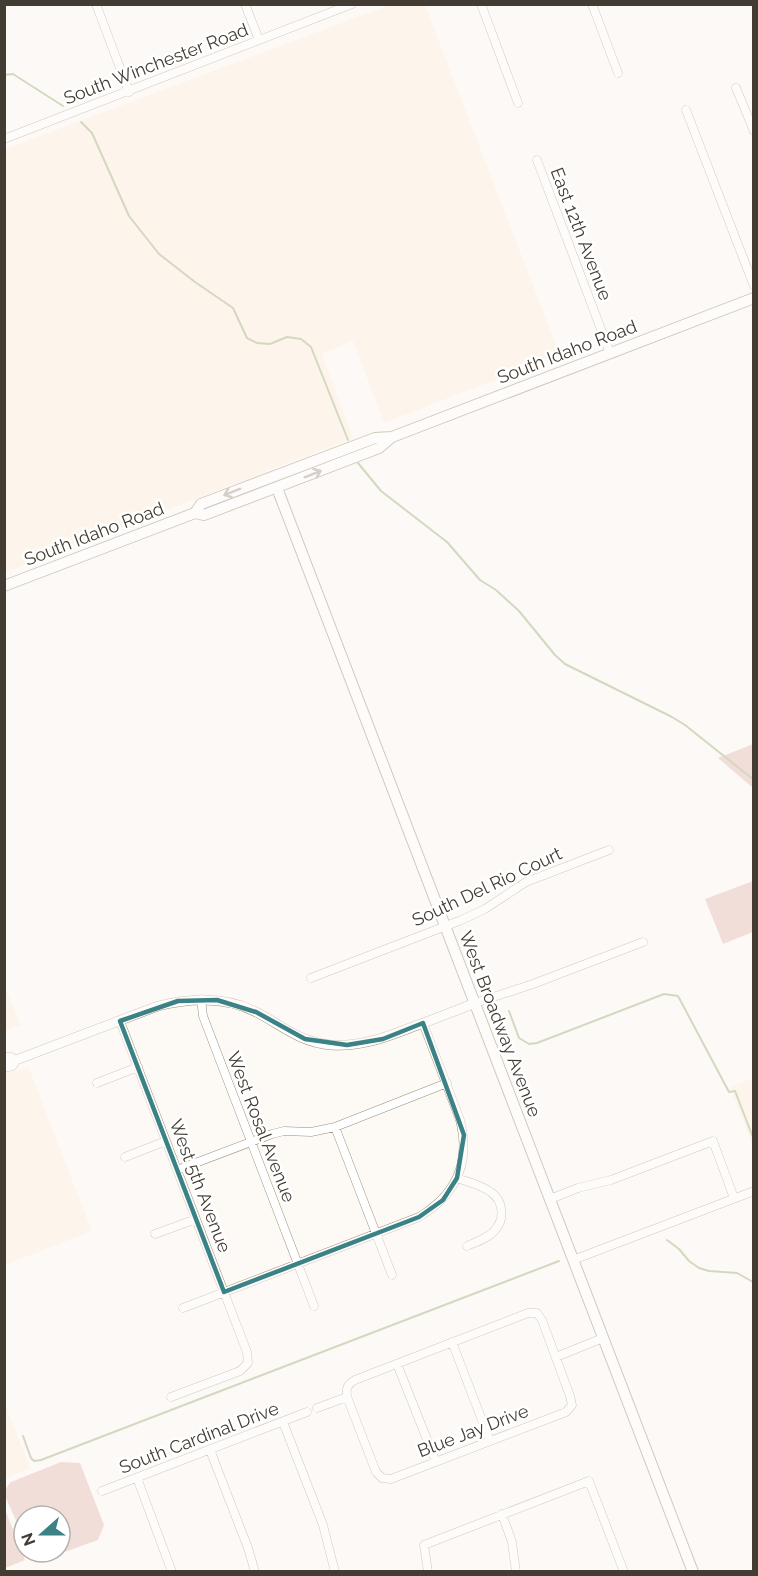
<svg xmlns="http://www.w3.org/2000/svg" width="758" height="1576" font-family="Raleway,sans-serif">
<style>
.built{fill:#fdefdd}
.green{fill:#e4bcb7}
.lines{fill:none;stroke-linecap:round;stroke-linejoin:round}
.stream{stroke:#9fb181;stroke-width:2}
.minor-casing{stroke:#9e8e79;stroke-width:9}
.tertiary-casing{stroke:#9e8e79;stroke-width:10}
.secondary-casing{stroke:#9e8e79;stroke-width:12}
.minor{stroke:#fff;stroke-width:8}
.tertiary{stroke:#fff;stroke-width:9}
.secondary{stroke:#fff;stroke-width:10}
.oneway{stroke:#a19e99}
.marked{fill:none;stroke:#3a8285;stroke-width:4.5;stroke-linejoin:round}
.labels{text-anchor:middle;stroke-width:5;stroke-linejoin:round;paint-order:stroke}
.street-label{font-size:18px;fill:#433c33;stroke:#fff}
</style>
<rect width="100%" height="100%" fill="#fdf9f5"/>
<path class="built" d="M390,5H425L560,355L384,423L353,341L322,353L353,438L5,573V149Z
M4,984L21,1025L5,1031H4Z
M29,1068L92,1231L5,1265V1073Z
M753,1078V1148L730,1087Z
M4,1401L30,1468L5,1479H4Z"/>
<path class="green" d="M753,744V788L718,758Z
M753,881V932L723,944L705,899Z
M61,1462L80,1463L104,1525L98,1540L45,1559L33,1552H60V1516H24V1538L5,1496C5,1490 7,1486 11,1482Z
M4,1507L25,1560L5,1568H4Z"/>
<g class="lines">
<path class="stream" d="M4,75L13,74L63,106
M81,122L92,133L129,216L159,254L195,282L233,308L247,338L257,343L270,344L287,337L301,339L311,347L348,440
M358,463L381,491L447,542L480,580L496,590L519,611L555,655L565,664L672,717L685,725L754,780
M509,1011L519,1038L529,1044L537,1043L664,994L678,996L729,1092L735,1091L754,1140
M667,1240L679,1249L689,1261L699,1268L709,1271L737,1273L753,1282
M23,1436L31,1458L34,1461L41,1460L559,1261"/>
<g class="minor-casing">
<path id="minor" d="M96,4L129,92
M245,4L259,40
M481,4L518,103
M592,4L618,73
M736,88L754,131
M686,110L754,286
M4,139L352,4
M537,160L610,353
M311,978L459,921L485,909L526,882L609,850
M201,999L203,1016L314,1306
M475,1003L533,984L643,942
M120,1021L247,1352L248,1363L240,1371L171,1397
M97,1083L138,1067
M335,1127L392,1275
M125,1157L166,1141
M177,1170L272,1134L284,1131L311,1132L335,1127L447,1083
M457,1178C468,1182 482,1185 492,1193C503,1201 505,1219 495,1230C489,1238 476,1242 467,1246
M550,1199L578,1188L611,1180L713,1141L734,1198
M155,1234L196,1219
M573,1260L754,1191
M183,1308L419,1217C456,1195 471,1163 460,1120L423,1023
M528,1313H537L542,1320L570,1396L572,1405L566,1412L391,1479L382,1478L376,1472L347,1397C346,1389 347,1384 355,1380Z
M452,1342L490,1441
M556,1357L603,1338
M397,1364L436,1462
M317,1408L347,1397
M283,1422L323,1525L335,1572
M210,1450L248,1548L255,1572
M137,1478L172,1572
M102,1491L307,1412
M502,1514L512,1542L516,1572
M428,1572L424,1545L589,1481L624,1572"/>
</g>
<g class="tertiary-casing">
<path id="tertiary" d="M4,1058L10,1057L16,1060
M4,1067L12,1066L16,1060L158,1006C191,998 225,996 256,1012C283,1026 299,1042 331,1045C361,1047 387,1037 415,1026C435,1019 455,1011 475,1003"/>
</g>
<g class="secondary-casing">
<path id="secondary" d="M277,488L693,1572
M195,513L201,504L375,438L392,437L754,298
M4,586L195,513L204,515L379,448L392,437"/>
</g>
<use href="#minor" class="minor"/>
<use href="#tertiary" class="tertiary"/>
<use href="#secondary" class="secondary"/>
</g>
<defs><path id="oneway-shaft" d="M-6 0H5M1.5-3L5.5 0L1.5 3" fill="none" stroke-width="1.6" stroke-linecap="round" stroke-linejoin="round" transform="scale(1.5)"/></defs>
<g class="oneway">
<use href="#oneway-shaft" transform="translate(313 474) rotate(-22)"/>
<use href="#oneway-shaft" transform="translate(232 492) rotate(158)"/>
</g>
<path d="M0 0H758V1576H0ZM217,1000L256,1012L305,1039L347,1045L383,1039L423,1023L464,1135L457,1178L443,1200L419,1217L224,1292L120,1021L178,1001Z" fill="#fdf9f5" fill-opacity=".55" fill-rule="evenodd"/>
<path class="marked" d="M217,1000L256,1012L305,1039L347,1045L383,1039L423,1023L464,1135L457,1178L443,1200L419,1217L224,1292L120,1021L178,1001Z"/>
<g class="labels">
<g class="street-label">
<text transform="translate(156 64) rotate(-21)" y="6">South Winchester Road</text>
<text transform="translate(581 234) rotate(69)" y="6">East 12th Avenue</text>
<text transform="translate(567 352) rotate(-21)" y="6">South Idaho Road</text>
<text transform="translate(94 534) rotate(-21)" y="6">South Idaho Road</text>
<text transform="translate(487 887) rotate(-25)" y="6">South Del Rio Court</text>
<text transform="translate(500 1024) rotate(69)" y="6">West Broadway Avenue</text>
<text transform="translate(261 1127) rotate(69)" y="6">West Rosal Avenue</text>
<text transform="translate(200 1186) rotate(69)" y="6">West 5th Avenue</text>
<text transform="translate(473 1431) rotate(-21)" y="6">Blue Jay Drive</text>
<text transform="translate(199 1438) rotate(-21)" y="6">South Cardinal Drive</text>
</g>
</g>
<rect width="758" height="1576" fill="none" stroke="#433c33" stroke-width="12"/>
<g transform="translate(42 1534) rotate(249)"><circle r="28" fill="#ffffff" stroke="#b4b1ad" stroke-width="1.5"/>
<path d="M0-4.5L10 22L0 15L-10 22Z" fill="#3a8285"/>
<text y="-9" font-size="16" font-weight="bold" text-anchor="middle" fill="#433c33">N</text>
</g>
</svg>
